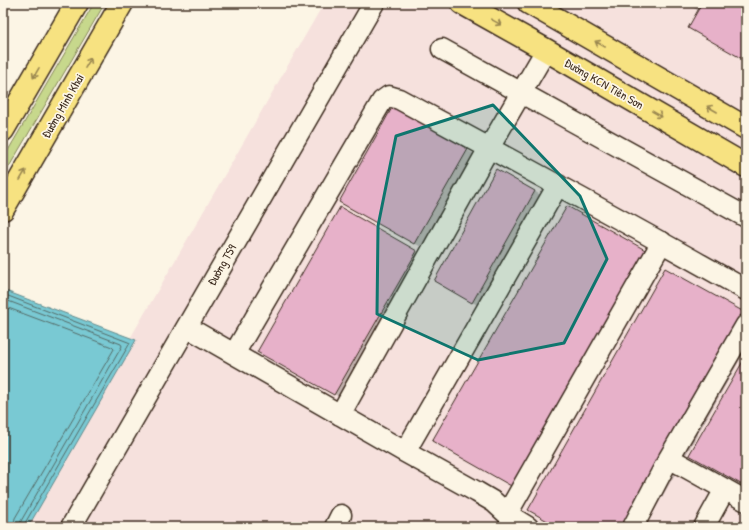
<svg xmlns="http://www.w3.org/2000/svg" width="749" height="530" font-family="'Patrick Hand',sans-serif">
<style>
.built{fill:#f6e1dd}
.green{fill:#c7d88c;stroke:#818155}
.water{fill:#79c9d3;stroke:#60898b}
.shadow{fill:#0003}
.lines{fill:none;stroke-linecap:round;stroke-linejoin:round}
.shore{stroke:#546a66;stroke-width:1}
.building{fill:#e7b1c9;stroke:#3b2a1e}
.minor-casing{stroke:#3b2a1e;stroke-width:23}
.major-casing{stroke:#3b2a1e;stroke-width:25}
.minor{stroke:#fcf5e5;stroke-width:20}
.major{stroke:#f7e281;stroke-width:22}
.oneway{stroke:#998650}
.marked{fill:#0f766e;fill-opacity:0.2;stroke:#0f766e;stroke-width:3;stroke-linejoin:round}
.labels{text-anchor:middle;stroke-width:3.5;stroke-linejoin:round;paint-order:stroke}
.street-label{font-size:12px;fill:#3b2a1e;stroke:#fcf5e5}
</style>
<rect width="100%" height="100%" fill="#fcf5e5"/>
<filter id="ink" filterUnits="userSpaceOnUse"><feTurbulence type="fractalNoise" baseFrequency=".025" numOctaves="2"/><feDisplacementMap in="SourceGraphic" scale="8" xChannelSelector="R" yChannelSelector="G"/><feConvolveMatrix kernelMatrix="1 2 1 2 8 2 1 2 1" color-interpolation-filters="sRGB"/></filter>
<g filter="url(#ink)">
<path class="built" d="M324,3H746V527H21Z"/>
<path class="green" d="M94,3H105L3,177V159Z"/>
<path class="water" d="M3,290L136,340L28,527H3Z"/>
<path class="shadow" d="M685,3H746V60L699,11Z
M393,108L483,159L430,252L340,201Z
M534,191L549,200L488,311L435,281Z
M340,209L431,261L350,403L259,351Z
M665,269L746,314V349L645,527H559Z"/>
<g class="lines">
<path class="shore" d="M3,294L128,342L130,343L25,523L24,527
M3,299L121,344L122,346L21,521L19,527
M3,306L112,347L114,349L15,518L13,527"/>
</g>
<path class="building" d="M702,3H746V61L688,28Z
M393,106L468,149L414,244L339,202Z
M496,169L535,191L472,303L434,281Z
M567,206L647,251L513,487L432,441Z
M340,207L417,251L334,395L257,352Z
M665,268L746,313L625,527H558L528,510Z
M746,356V487L689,455Z"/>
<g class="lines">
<g class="minor-casing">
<path id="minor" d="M442,49L746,217
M187,327L405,452L477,492L494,502L507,514L528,527
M234,354L382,101L389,96L399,99C515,162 632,225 746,290
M340,415L489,148L546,50
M405,452L558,185
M669,458L746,501
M507,514L662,242
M71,527L374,3
M335,527L341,515
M633,527L669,458L746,325
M704,527L725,489"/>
</g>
<g class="major-casing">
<path id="major" d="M462,3L546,50L746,166
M529,3L746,128
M3,130L77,3
M3,209L122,3"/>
</g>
<use href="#minor" class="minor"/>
<use href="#major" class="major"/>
</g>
<defs><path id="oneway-shaft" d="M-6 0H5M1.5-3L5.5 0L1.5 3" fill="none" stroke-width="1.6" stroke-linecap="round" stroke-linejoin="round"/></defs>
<g class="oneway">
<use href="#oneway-shaft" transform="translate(496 22) rotate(29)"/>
<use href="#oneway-shaft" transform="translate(600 44) rotate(-150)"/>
<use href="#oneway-shaft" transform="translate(88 63) rotate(-60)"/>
<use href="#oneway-shaft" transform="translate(36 73) rotate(120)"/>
<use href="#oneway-shaft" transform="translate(712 109) rotate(-150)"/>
<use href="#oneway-shaft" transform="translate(657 114) rotate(30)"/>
<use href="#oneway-shaft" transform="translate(23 175) rotate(-60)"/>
</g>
</g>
<path class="marked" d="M493,105L580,196L607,259L564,343L478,360L377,314L378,226L396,136Z"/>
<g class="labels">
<g class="street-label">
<text transform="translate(604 84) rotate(30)" y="4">Đường KCN Tiên Sơn</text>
<text transform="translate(63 106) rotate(-60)" y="4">Đường Minh Khai</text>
<text transform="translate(222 265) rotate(-60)" y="4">Đường TS9</text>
</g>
</g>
<rect width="749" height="530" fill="none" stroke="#fcf5e5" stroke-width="16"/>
<rect x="8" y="8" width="733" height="514" fill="none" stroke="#3b2a1e" stroke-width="1.5" filter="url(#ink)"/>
</svg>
